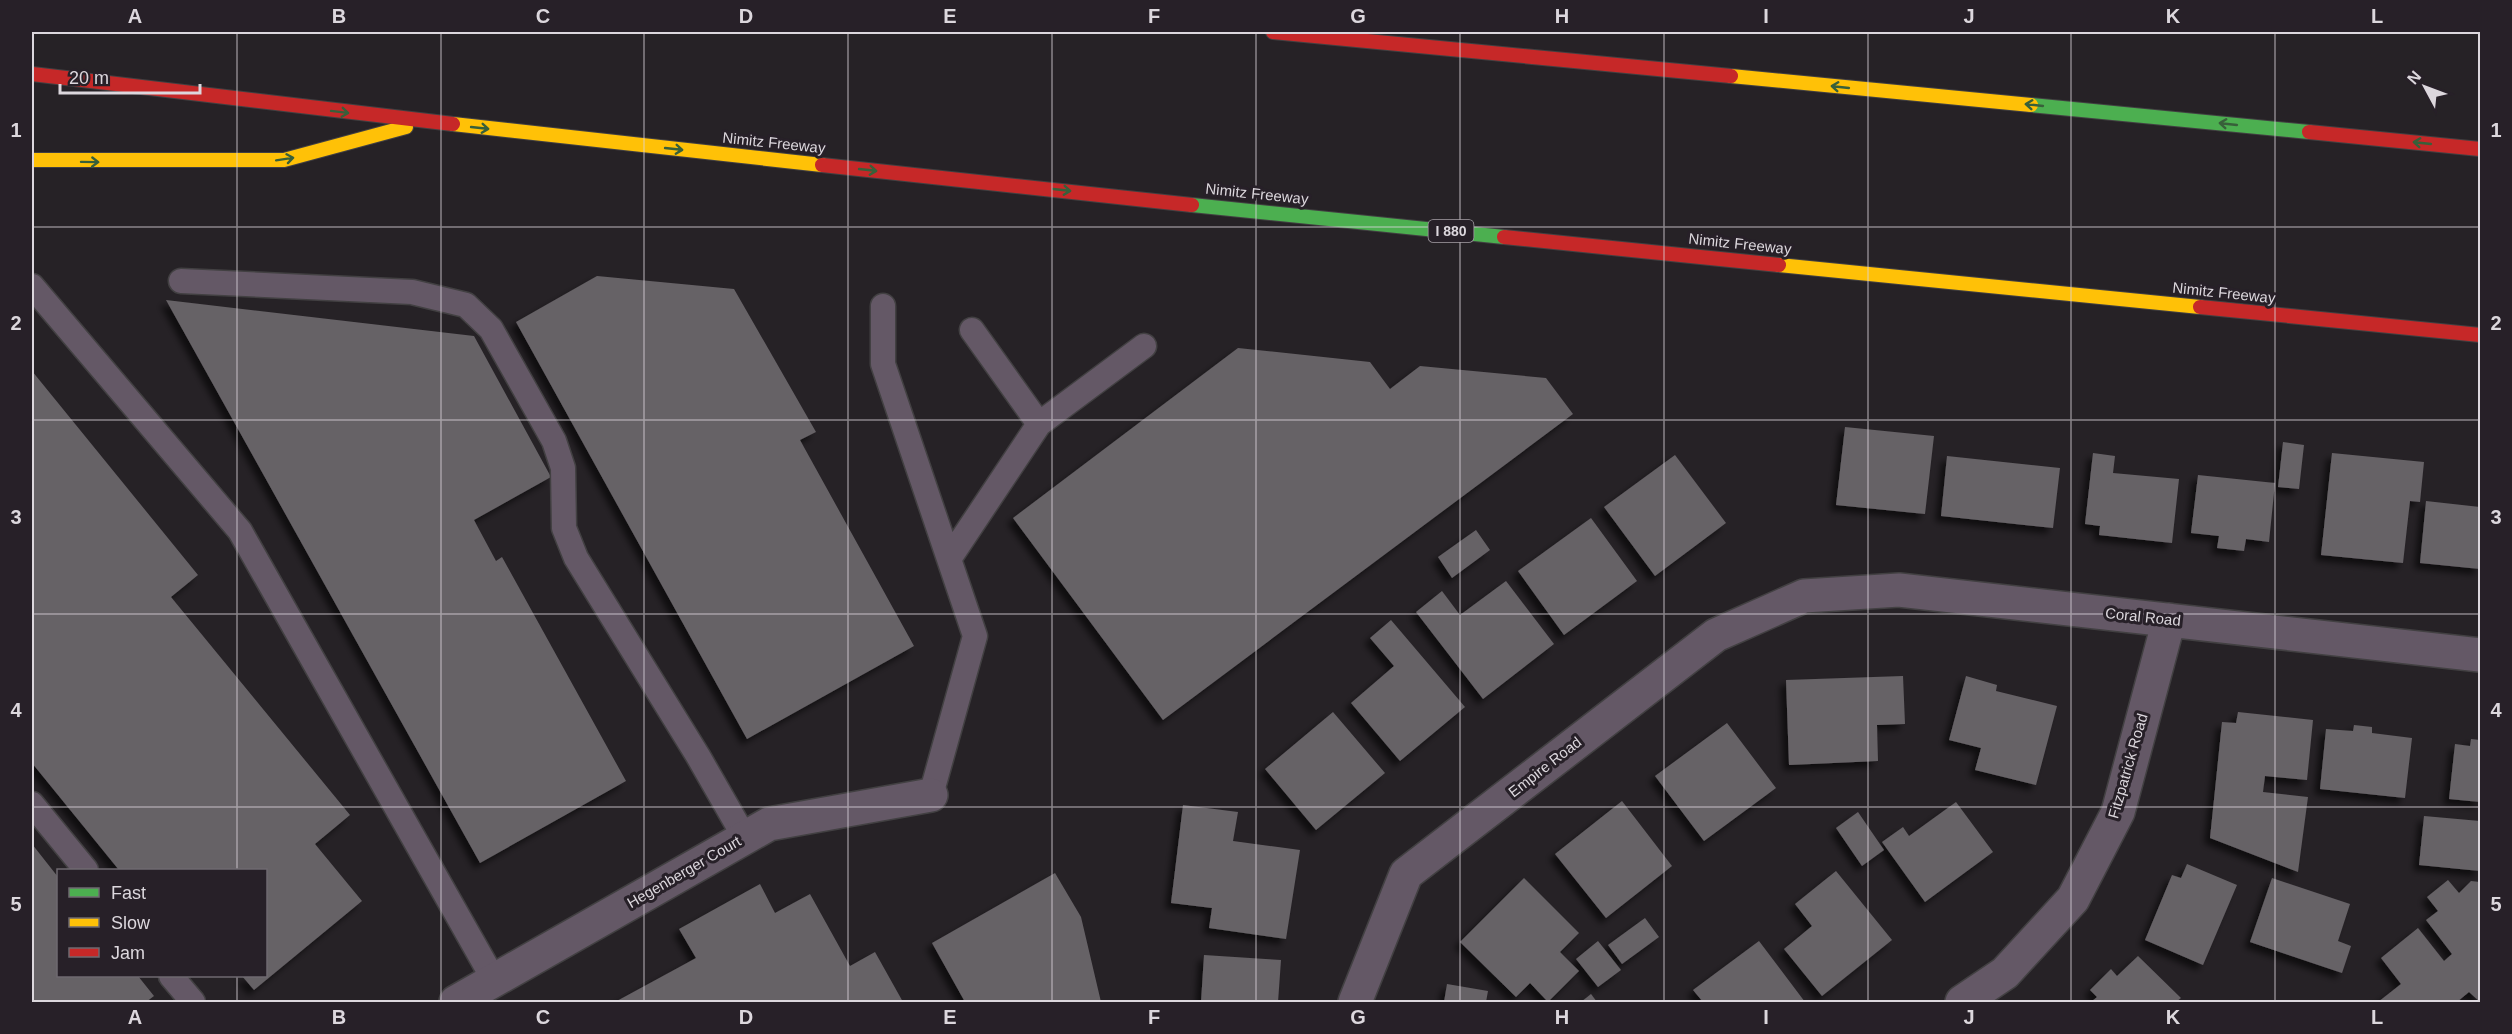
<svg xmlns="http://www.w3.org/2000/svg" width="2512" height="1034" font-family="Arial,sans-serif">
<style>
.building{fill:#666266;filter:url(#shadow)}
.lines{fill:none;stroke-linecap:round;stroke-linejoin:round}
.lane-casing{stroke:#424042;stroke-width:27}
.street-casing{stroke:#424042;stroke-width:36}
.fast-casing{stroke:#424042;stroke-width:16}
.slow-casing{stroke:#424042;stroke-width:16}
.jam-casing{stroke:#424042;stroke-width:16}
.lane{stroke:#645866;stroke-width:24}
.street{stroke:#645866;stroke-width:33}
.fast{stroke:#4caf50;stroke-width:14}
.slow{stroke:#ffc107;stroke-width:14}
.jam{stroke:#c62828;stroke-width:14}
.oneway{stroke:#38603a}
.grid{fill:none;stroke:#dcd7dd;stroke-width:1.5;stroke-opacity:0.55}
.labels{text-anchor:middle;stroke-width:6;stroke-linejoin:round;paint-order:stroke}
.shield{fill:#272028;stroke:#a6a0a7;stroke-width:1.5}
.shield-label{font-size:14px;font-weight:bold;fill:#dcd7dd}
.street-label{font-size:15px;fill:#dcd7dd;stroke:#272028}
.neatline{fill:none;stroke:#dcd7dd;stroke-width:2}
.grid-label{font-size:20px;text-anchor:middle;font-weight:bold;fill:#dcd7dd}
</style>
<defs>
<filter id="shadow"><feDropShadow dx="-5.5" dy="5.5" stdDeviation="3" flood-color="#0009"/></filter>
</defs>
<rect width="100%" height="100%" fill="#262226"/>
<path class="building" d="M597,276L734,289L816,432L800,440L914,646L747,739L516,322Z
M166,300L474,336L551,477L474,520L496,561L502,557L626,781L480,863Z
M1238,348L1370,362L1390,389L1420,366L1546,378L1573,414L1163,720L1013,518Z
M32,371L198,575L171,597L350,815L315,844L362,901L254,990L242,976H266V870H119L32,763Z
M1845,427L1934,436L1925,514L1836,505Z
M2283,442L2304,445L2299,489L2278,487Z
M2093,453L2115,456L2113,473L2179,479L2172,543L2099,535L2100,526L2085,524Z
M2332,453L2424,462L2420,502L2410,501L2403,563L2321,555Z
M1675,455L1726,523L1655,576L1604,507Z
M1947,456L2060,468L2053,528L1941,516Z
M2198,475L2275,483L2269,542L2246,539L2244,551L2217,548L2219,536L2191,533Z
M2426,501L2480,507V569L2420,563Z
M1591,518L1637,581L1564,635L1518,571Z
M1476,530L1490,550L1452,578L1438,557Z
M1506,581L1554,644L1483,699L1416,612L1442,591L1460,615Z
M1391,620L1465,707L1400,761L1351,703L1394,666L1370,638Z
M1903,676L1905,724L1877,725L1878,761L1789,765L1786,680Z
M1966,676L1997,685L1996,691L2057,706L2036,785L1975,770L1981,748L1949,740Z
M1333,712L1385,773L1316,830L1265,769Z
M2238,712L2313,720L2307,780L2265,776L2263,792L2308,797L2298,872L2210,838L2222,722L2236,723Z
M1727,723L1776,788L1704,841L1655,776Z
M2354,725L2372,727V733L2412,738L2405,798L2320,789L2326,729L2353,731Z
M2471,739L2480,740V802L2449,799L2455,744L2470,746Z
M1622,801L1672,866L1606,918L1555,854Z
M1956,802L1993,852L1925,902L1882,842L1903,827L1909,836Z
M1183,805L1238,812L1233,841L1300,850L1286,939L1209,928L1212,908L1171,903Z
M1858,812L1884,850L1862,866L1836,828Z
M2424,816L2480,821V871L2419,865Z
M32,844L58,877V976H138L154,996L146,1002H32Z
M2187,864L2237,885L2203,965L2145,940L2172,875L2181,878Z
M1836,871L1892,940L1822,996L1784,949L1812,926L1795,904Z
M1055,873L1081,917L1101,1002H965L932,943Z
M1524,878L1579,933L1560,952L1579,971L1548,1002L1530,983L1516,997L1460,942Z
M2272,878L2350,904L2338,941L2351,946L2342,973L2250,942Z
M2448,880L2459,893L2471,881L2480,882V1002L2469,992L2457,1002H2378L2401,984L2381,958L2418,928L2444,961L2452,954L2426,920L2438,911L2427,897Z
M760,884L775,913L810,894L850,966L875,952L903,1002H615L696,958L679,929Z
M1645,918L1659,937L1622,964L1608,945Z
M1598,941L1621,970L1598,987L1576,959Z
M1759,941L1805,1002H1703L1693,990Z
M1204,955L1281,960L1278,1002H1201Z
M2138,956L2181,998L2176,1002H2091L2097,997L2090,990L2111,969L2117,976Z
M1447,984L1488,991L1486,1002H1444Z
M1591,994L1597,1002H1581Z"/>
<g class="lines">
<g class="lane-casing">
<path id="lane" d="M181,281L412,292L466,305L491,329L554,441L563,468L564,528L576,558L698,756L745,838
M32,286L240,531L494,980
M883,306V364L975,636L931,795
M972,330L1039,424
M949,559L1039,424L1144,346
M32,804L86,870
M171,976L193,1002"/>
</g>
<g class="street-casing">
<path id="street" d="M456,1002L769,824L931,795
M1355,1002L1406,874L1716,635L1804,596L1899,590L2480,655
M1962,1002L2005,973L2073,899L2118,812L2169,620"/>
</g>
<g class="fast-casing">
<path id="fast" d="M2031,105L2309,132
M1192,205L1504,237"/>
</g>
<g class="slow-casing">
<path id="slow" d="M1731,76L2031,105
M453,124L822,165
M32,160H284L406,127
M1779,265L2200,307"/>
</g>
<g class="jam-casing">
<path id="jam" d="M1273,32L1731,76
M32,74L453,124
M2309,132L2480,149
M822,165L1192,205
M1504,237L1779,265
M2200,307L2480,335"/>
</g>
<use href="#lane" class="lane"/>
<use href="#street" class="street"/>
<use href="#fast" class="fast"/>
<use href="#slow" class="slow"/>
<use href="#jam" class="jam"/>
</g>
<defs><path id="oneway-shaft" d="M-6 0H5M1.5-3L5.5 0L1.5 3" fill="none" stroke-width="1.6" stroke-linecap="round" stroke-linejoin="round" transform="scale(1.5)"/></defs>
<g class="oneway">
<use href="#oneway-shaft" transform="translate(1840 87) rotate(-174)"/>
<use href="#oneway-shaft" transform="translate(2034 105) rotate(-174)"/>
<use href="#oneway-shaft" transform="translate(340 112) rotate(7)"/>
<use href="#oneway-shaft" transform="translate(2228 124) rotate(-174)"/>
<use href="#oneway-shaft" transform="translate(480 128) rotate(6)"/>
<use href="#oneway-shaft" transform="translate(2422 143) rotate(-174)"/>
<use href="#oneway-shaft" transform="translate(674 149) rotate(6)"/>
<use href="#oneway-shaft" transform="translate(285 159) rotate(-9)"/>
<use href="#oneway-shaft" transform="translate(90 162) rotate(1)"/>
<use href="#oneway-shaft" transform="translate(868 170) rotate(6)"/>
<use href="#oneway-shaft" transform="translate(1062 190) rotate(6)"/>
</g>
<path class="grid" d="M237,32V870M441,32V1002M644,32V1002M848,32V1002M1052,32V1002M1256,32V1002M1460,32V1002M1664,32V1002M1868,32V1002M2071,32V1002M2275,32V1002M32,227H2480M32,420H2480M32,614H2480M32,807H2480M237,976V1002"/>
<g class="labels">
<rect class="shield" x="1428.5" y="220" width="45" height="22" rx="4.5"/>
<g class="shield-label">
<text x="1451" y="236">I 880</text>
</g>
<g class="street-label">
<text transform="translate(774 143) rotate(6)" y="5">Nimitz Freeway</text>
<text transform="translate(1257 194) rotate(6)" y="5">Nimitz Freeway</text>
<text transform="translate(1740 244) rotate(6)" y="5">Nimitz Freeway</text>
<text transform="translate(2224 293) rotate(6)" y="5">Nimitz Freeway</text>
<text transform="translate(2143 617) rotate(6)" y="5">Coral Road</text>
<text transform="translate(2128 766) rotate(-74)" y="5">Fitzpatrick Road</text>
<text transform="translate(1545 767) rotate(-38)" y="5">Empire Road</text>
<text transform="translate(684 872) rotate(-30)" y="5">Hegenberger Court</text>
</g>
</g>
<rect width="2512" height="1034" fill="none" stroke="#272028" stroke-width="66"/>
<rect x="57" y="869" width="210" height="108" fill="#272028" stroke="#6f6970" stroke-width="1.5"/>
<rect x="69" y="888" width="30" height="9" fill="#4caf50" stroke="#6f6970" stroke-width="1.5"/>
<text x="111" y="899" font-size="18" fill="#dcd7dd">Fast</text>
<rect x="69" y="918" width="30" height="9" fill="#ffc107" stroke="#6f6970" stroke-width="1.5"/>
<text x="111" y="929" font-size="18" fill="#dcd7dd">Slow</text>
<rect x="69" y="948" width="30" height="9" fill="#c62828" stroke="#6f6970" stroke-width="1.5"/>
<text x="111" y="959" font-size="18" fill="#dcd7dd">Jam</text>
<g transform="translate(2425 87) rotate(311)" stroke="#272028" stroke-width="4.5" paint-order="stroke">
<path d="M0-4.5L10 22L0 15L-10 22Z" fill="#dcd7dd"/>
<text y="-9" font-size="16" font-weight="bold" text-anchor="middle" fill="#dcd7dd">N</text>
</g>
<path d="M60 84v9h140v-9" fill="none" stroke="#dcd7dd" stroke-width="3"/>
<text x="69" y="84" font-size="18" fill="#dcd7dd" stroke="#272028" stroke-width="4.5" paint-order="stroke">20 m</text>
<rect x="33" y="33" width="2446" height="968" class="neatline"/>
<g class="grid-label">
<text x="135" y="23">A</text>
<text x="339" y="23">B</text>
<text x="543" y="23">C</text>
<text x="746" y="23">D</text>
<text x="950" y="23">E</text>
<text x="1154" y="23">F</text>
<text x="1358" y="23">G</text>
<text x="1562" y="23">H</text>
<text x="1766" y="23">I</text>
<text x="1969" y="23">J</text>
<text x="2173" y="23">K</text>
<text x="2377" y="23">L</text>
<text x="16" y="137">1</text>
<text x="2496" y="137">1</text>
<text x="16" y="330">2</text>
<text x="2496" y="330">2</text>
<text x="16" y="524">3</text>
<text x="2496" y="524">3</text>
<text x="16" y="717">4</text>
<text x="2496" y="717">4</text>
<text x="16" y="911">5</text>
<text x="2496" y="911">5</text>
<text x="135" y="1024">A</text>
<text x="339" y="1024">B</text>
<text x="543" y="1024">C</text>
<text x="746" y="1024">D</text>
<text x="950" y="1024">E</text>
<text x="1154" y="1024">F</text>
<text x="1358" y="1024">G</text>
<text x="1562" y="1024">H</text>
<text x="1766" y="1024">I</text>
<text x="1969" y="1024">J</text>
<text x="2173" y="1024">K</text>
<text x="2377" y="1024">L</text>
</g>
</svg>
